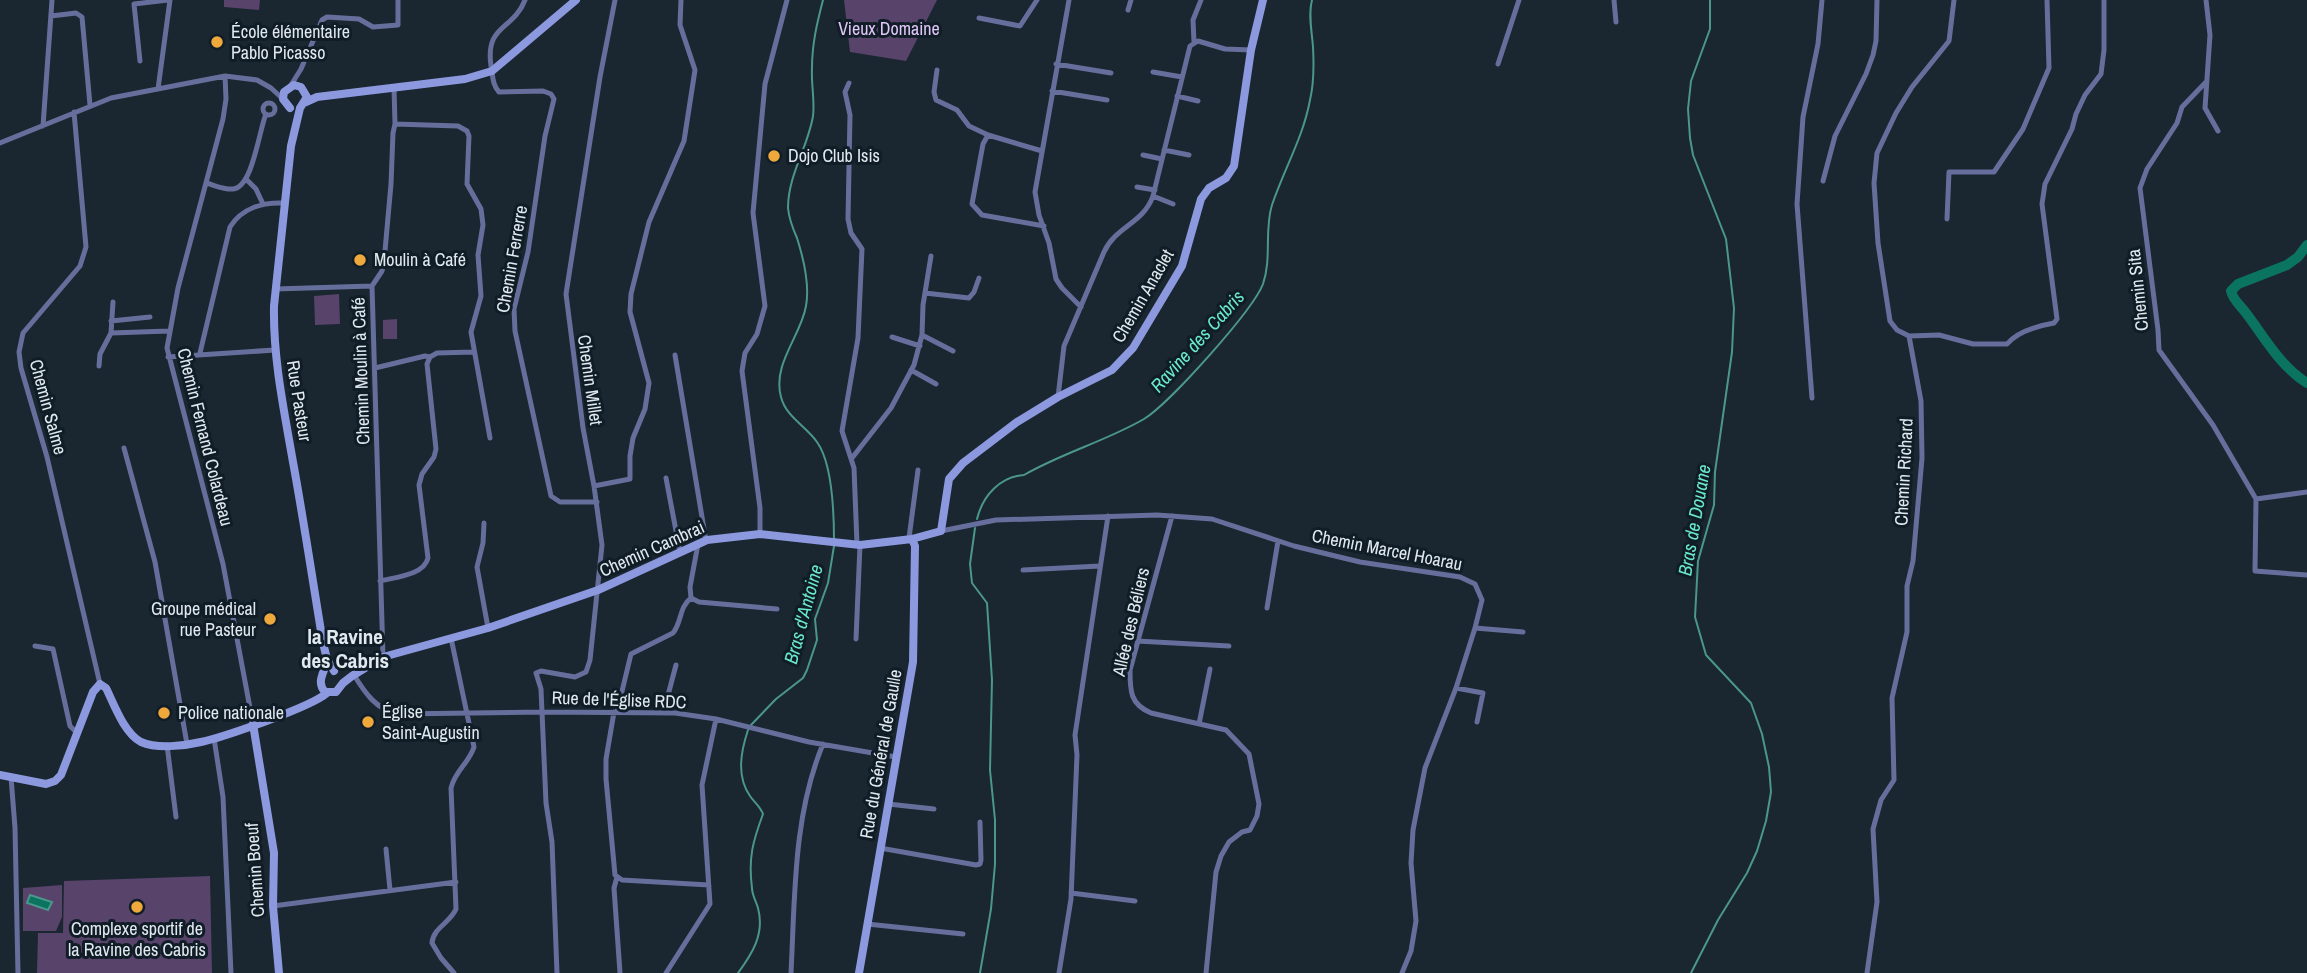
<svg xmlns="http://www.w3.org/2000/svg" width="2307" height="973" font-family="'Archivo Narrow',sans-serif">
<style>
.green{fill:#58436a}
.water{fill:#0b7460;stroke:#4b978b;stroke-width:2}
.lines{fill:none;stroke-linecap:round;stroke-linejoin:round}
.stream{stroke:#4b978b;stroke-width:2}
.river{stroke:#0b7460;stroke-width:10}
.street{stroke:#666f9b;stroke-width:5}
.secondary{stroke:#8c99df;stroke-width:8}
.poi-dot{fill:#eea83c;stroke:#101d26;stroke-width:2.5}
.labels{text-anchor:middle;stroke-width:6;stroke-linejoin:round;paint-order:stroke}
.park-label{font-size:18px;fill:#e1c6f8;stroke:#101d26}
.poi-label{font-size:18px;fill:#e1e9f0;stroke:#101d26;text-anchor:start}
.street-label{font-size:18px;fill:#e1e9f0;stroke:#101d26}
.water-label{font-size:19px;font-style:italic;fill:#6ae9ca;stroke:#101d26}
.quarter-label{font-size:21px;font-weight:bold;fill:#e1e9f0;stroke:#101d26}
</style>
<rect width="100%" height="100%" fill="#1a2630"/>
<path class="green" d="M224,0H260L259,10L224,7Z
M844,0H937L906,61L850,52Z
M339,294L340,324L315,325L314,296Z
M397,319V339H383V320Z
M210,876L212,973H37L38,933H63L64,881Z
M62,885V917L56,931H23V888Z"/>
<path class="water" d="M30,895L52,902L48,910L27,903Z"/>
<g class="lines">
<path class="stream" d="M823,0C817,23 812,44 812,68C811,84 815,100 813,116C808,147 788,175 788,208C789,219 793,229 797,238C804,260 810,284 806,306C801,336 772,364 781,397C786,417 806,426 817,442C832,463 834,514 834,541
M977,519C983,495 1000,477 1024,475C1062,453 1106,441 1144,419C1169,404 1253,310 1263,284C1272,258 1264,230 1272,205C1284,169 1303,138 1310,100C1314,83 1314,65 1313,47C1312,32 1308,15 1312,0
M975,528L970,564L972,583L987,603L992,680L990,770L995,820V864L991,909L980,973
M751,725L776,699L803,678L807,670L817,640L815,619L828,583L834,546
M738,973C752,954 765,934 758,908C756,901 752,895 752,888C748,858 753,841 763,814C760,806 754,802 750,796C736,776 741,751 748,730
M1691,973L1718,920L1747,873L1757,851L1766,821L1771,792L1769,767L1762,734L1751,703L1706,655L1695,617L1698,561L1714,505L1715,472L1732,352L1734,308L1726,239L1693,155L1690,138L1688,109L1691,81L1710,29V0"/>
<path class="river" d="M2307,245L2298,257L2287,265L2238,284L2231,291C2233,300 2240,305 2246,313C2265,338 2280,366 2307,383"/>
<path class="street" d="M525,0C513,31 485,24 491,66C493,76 492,84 499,92L543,91L551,94L554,99L545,136L528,252L514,309L515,331L551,496L560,502H597
M1069,0L1035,192L1039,215L1049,243L1056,279L1062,288L1081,307
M1614,0L1616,22
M2206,0L2210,35L2205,108L2218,131
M1128,10L1131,0
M51,16L76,13L82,17L90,105
M979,18L1020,26L1037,0
M1194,42L1193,20L1201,0
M140,61L134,4L168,0
M1056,64L1111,73
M1498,64L1519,0
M937,70L934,92L936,100L957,110L969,126L988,135L1042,151
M1153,72L1182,77
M225,76L226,99L223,119L178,288L167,348L223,564L253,724
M2206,82L2182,107L2177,123L2147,169L2140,188L2158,330L2159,350L2213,425L2256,499L2255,571L2307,575
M849,83L845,92L850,115L848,219L851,233L862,249L858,338L842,431L854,468L857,544
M291,85L301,69L322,20L327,17L359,19L373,27L398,25V0
M158,89L170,0
M1052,91L1107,100
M1177,96L1198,101
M263 109a6 6 0 1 1 12 0a6 6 0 1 1-12 0Z
M74,112L86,247L80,266L23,333L19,352L21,368L47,457L100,684
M395,124L458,126L467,131L469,136L467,184L481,209L483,225L478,255L481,296L471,332L490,438
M43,126L52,0
M988,135L983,144L972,204L982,215L1044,226
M0,143L111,98L225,76L257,80L271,88L283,99
M1164,150L1189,155
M1143,155L1162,159
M246,179L256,189L263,204
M1823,181L1835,136L1866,74L1873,55L1876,41L1877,0
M206,183C214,185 225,190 233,189C253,187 259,130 266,114
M1137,187L1155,190
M1153,196L1173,204
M1947,219L1949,172H1994L2023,129L2049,68L2047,0
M275,289L372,286
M925,293L969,298L974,292L979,278
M111,321L150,317
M111,333L169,331
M922,335L953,351
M1909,336L1939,335L1973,344H2007C2018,331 2037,326 2054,323L2057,319L2042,204L2045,184L2072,129L2076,114L2085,95L2101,74L2104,50V0
M892,337L920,346
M200,353L230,227C242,208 263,202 284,203
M675,355L706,541
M168,357L275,350
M99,366L100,354L111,333L113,302
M375,368L425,356L430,357L437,353L473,352
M911,370L936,384
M1058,397L1064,346L1104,252C1116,226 1143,224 1153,196L1190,46L1198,41L1225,49L1251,50
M1812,398L1797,204L1803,117L1818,44L1822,0
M124,448L155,562L187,744
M852,458L891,408L914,365L922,335L923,305L931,256
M666,478L680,552
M594,486L630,479V456L633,438L645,409L649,383L630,312L631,294L649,222L684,141L695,70L680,25L681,0
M2256,499L2307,492
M1172,516L1130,670C1130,691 1130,704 1151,713L1226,730L1249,754L1259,804L1257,816L1250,830L1242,832L1229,842L1221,856L1216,872L1206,973
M484,523L483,543L477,567L488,628
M941,531L996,520L1157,515L1212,519L1294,546L1360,562L1460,577L1475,584L1482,600L1475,628L1456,688L1425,768L1413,830L1411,863L1416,921L1411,951L1402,973
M760,534V508L742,371L745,353L757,334L765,306L753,213L765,84L787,0
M909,538L918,470
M698,544L690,587L691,598L699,602L777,609
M1023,570L1100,566
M380,581C396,577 424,575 428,558L419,485L422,474L434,457L436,449L427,364L430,357
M1267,608L1278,541
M1475,628L1523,632
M451,638L474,747C469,763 455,771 451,788L456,909C450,923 433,928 432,943L441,958L454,973
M856,639L860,545
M1137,641L1229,646
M35,646L53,649L70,726L77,733
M383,657L372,286L382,271L384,262L391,184L393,133L395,124L394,88
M354,675C365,693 376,709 397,714L543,712L675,713L716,719L809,742L896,757
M1456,688L1483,693L1477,722
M614,712L606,759V779L615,875L622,880L709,885
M617,712L631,654L673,633C682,622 679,607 691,598
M669,713L667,699L676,665
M1199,724L1210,669
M214,738L223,797L231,973
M167,745L176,817
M11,777L15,828L18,973
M888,804L934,809
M880,848L976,865L980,864L981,860L980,822
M386,849L390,890
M617,877L614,888L620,973
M1071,893L1135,901
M273,906L456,882
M867,924L963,934
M557,973L552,842L546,803L541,689L536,673L541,671L575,677L586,672L590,660L602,545L594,486L583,428L566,294L600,77L615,0
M666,973L710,904L702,785L716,719
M791,973C795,897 793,816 823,744
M1059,973L1071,899L1077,755L1075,735L1108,516
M1867,973L1877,902L1873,829L1881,800L1894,780L1892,698L1907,632V586L1913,561L1922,458L1921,401L1909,336L1897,330L1890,321L1878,243L1874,183L1877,153L1896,113L1912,87L1949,41L1954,0"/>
<path class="secondary" d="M306,102L317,97L465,79L492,71L576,0
M290,108L283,99L284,92L294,85L301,87L307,97L300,108L291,146L274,306C273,359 284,410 293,462C304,522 313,583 323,643L327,659L334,671
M327,659C326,671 315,681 325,692H336L343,683L352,676L383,657L488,628L598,590L707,540L760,534L860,545L912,539L941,531L949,479L963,463L1017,422L1058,397L1112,370L1133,348L1182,266L1201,199L1209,188L1226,178L1234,166L1251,50L1263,0
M253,724L274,853L273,906L279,973
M0,775L46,784L55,781L61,775L93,692L100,684L106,688C114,704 124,733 141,742C157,749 184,746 201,742C224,737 311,707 327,693
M859,973L913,662L915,546L912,539"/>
</g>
<g class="poi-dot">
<circle cx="217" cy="42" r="7"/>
<circle cx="774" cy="156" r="7"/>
<circle cx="360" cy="260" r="7"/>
<circle cx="270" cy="619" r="7"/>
<circle cx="164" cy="713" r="7"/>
<circle cx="368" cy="722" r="7"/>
<circle cx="137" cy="907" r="7"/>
</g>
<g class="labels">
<g class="park-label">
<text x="889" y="35">Vieux Domaine</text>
</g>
<g class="poi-label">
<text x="231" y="38">École élémentaire<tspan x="231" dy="21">Pablo Picasso</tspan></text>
<text x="788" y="162">Dojo Club Isis</text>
<text x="374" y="266">Moulin à Café</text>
<text x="256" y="615" text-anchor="end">Groupe médical<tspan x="256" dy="21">rue Pasteur</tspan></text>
<text x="382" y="718">Église<tspan x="382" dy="21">Saint-Augustin</tspan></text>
<text x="178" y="719">Police nationale</text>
<text x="137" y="935" text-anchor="middle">Complexe sportif de<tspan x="137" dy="21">la Ravine des Cabris</tspan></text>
</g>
<g class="street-label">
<text transform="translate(512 259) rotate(-80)" y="6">Chemin Ferrerre</text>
<text transform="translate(2138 290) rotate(-96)" y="6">Chemin Sita</text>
<text transform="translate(1143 296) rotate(-60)" y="6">Chemin Anaclet</text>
<text transform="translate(361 371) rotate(-92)" y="6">Chemin Moulin à Café</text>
<text transform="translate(590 380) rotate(82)" y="6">Chemin Millet</text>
<text transform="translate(299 401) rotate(81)" y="6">Rue Pasteur</text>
<text transform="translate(48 407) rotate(75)" y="6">Chemin Salme</text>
<text transform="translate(205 437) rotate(76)" y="6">Chemin Fernand Colardeau</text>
<text transform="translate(1904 472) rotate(-87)" y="6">Chemin Richard</text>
<text transform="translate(652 549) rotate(-24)" y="6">Chemin Cambrai</text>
<text transform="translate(1387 550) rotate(11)" y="6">Chemin Marcel Hoarau</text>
<text transform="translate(1131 622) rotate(-77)" y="6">Allée des Béliers</text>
<text transform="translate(619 700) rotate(2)" y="6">Rue de l'Église RDC</text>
<text transform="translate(881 754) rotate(-80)" y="6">Rue du Général de Gaulle</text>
<text transform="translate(255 870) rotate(-94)" y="6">Chemin Boeuf</text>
</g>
<g class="water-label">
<text transform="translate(1197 341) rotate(-48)" y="7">Ravine des Cabris</text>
<text transform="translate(1694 520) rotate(-80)" y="7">Bras de Douane</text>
<text transform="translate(803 614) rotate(-75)" y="7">Bras d'Antoine</text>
</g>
<g class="quarter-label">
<text x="345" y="644">la Ravine<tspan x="345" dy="24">des Cabris</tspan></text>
</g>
</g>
</svg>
